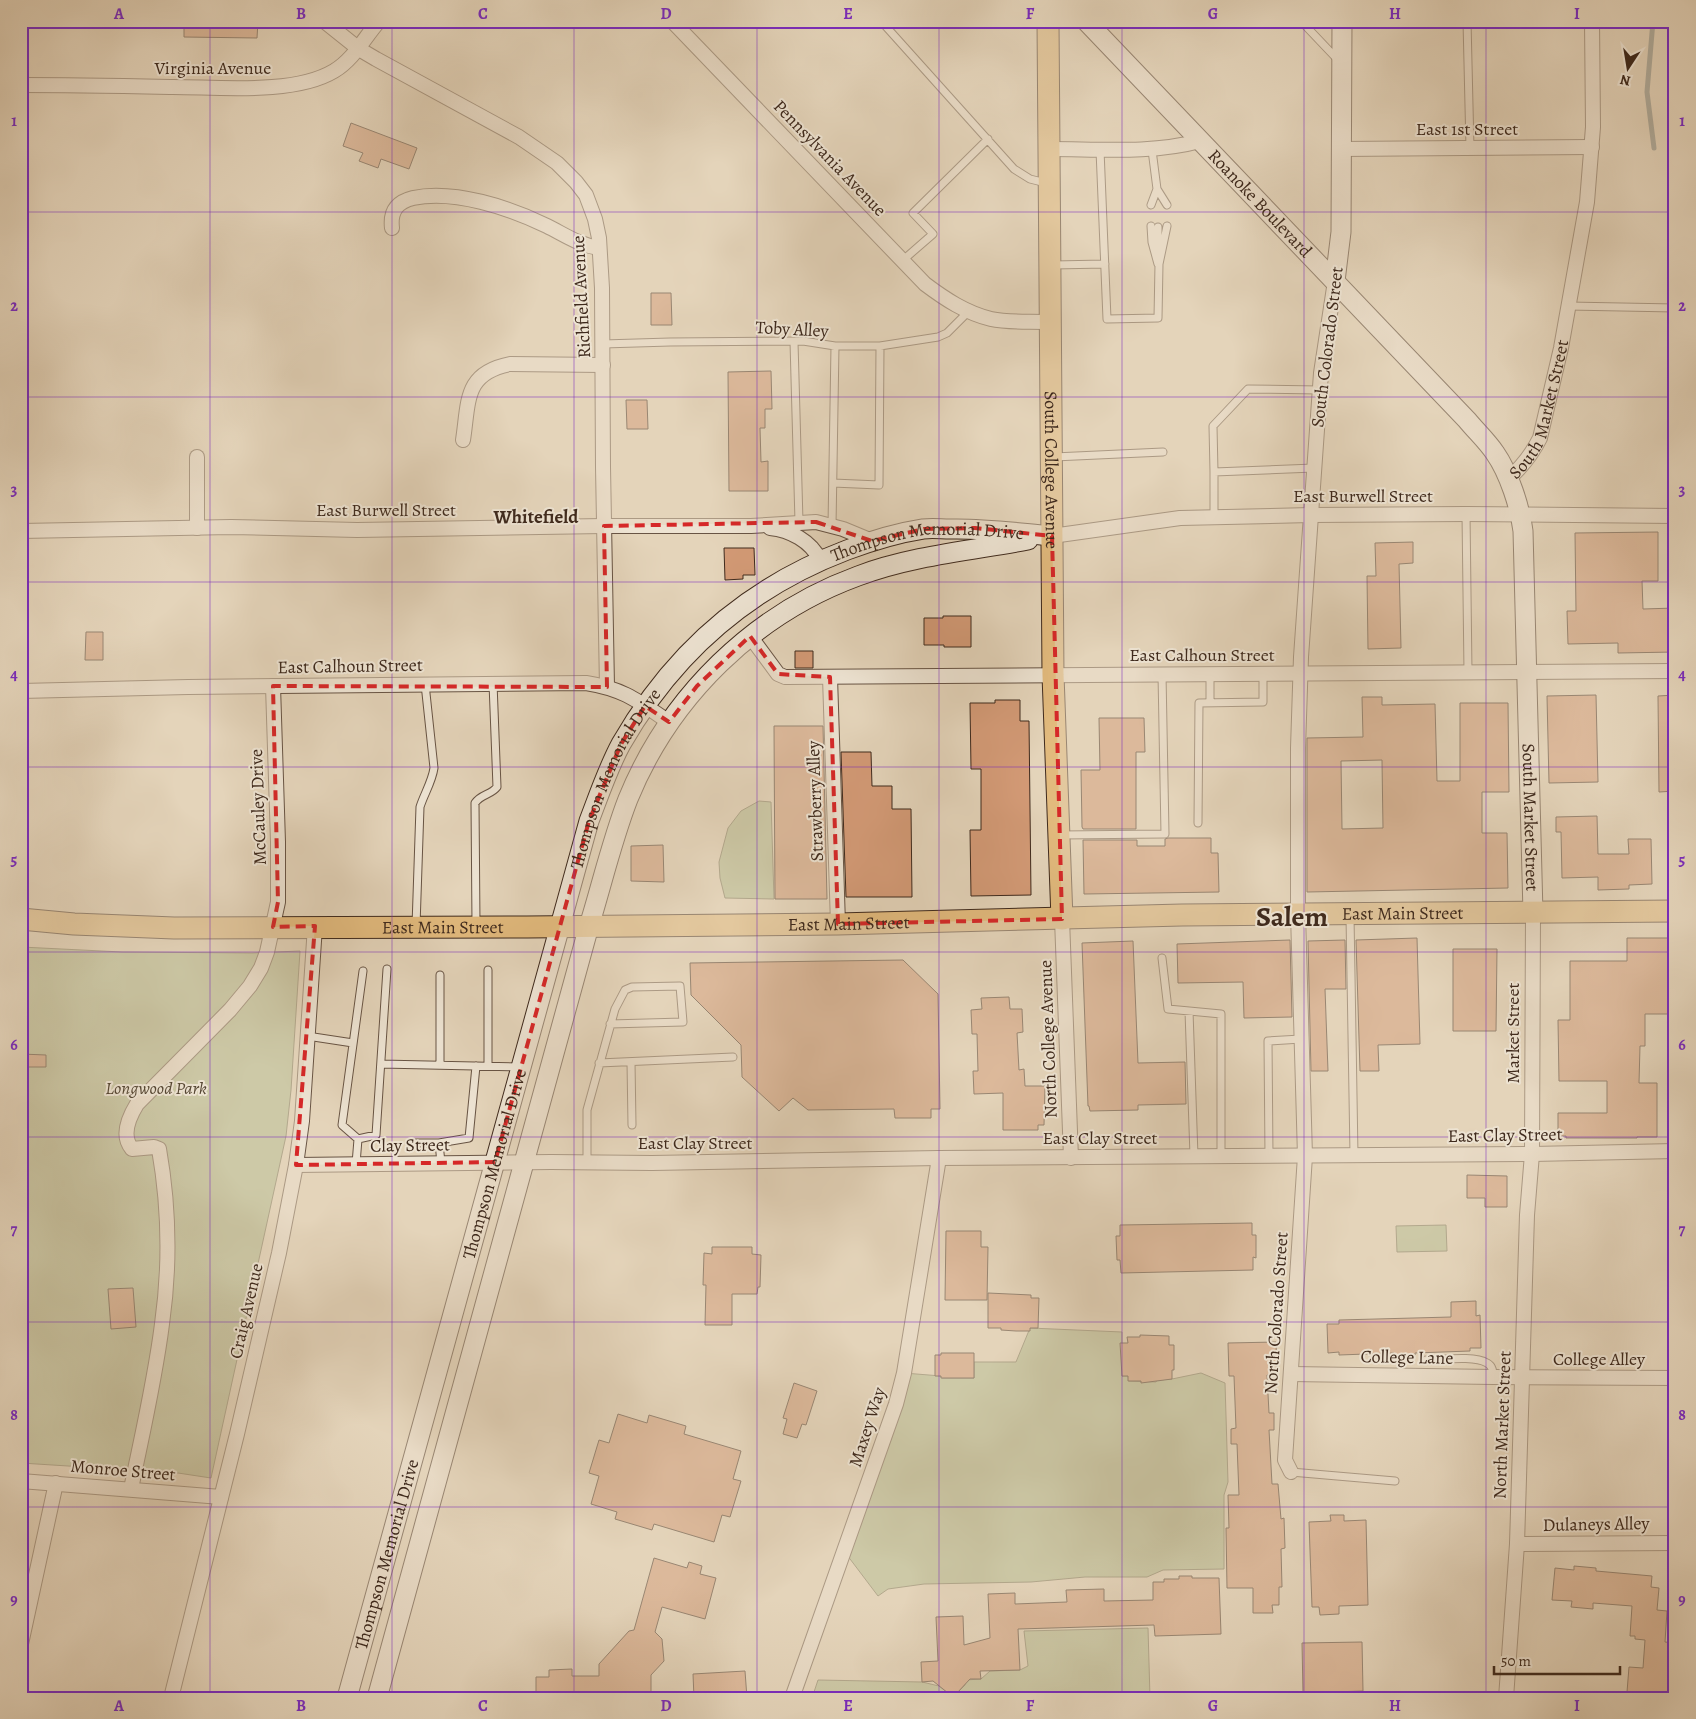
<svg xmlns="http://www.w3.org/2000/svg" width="1696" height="1719" font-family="Alegreya,serif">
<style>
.green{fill:#b2bd91;stroke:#787457}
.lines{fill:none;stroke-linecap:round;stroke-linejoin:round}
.stream{stroke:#747f7a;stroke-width:5}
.building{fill:#d39a76;stroke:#3f2a1d;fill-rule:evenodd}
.lane-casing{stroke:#685444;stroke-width:9}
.street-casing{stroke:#685444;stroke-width:16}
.secondary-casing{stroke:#3f2a1d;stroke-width:21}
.primary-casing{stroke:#3f2a1d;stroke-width:23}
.lane{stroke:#ede3d2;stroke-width:7}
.street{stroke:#ede3d2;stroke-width:14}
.secondary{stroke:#ede3d2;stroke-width:19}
.primary{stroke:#e2ba7d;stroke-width:21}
.marked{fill:none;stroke:#d62828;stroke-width:4;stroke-dasharray:10 6;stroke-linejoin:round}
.grid{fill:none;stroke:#7b2cbf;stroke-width:1;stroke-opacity:0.55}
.labels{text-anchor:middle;stroke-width:4;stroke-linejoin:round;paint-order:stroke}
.street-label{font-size:18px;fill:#3f2a1d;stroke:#ede3d2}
.park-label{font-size:18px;font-style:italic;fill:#564734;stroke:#ede3d2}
.neighbourhood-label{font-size:19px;font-weight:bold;fill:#3f2a1d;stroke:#ede3d2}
.town-label{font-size:28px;font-weight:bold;fill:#3f2a1d;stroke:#ede3d2}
.neatline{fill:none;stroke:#7b2cbf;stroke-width:2}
.grid-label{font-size:16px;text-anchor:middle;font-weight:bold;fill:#7b2cbf}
</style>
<rect width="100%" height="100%" fill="#e4d4ba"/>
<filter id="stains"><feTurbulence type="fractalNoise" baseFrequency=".004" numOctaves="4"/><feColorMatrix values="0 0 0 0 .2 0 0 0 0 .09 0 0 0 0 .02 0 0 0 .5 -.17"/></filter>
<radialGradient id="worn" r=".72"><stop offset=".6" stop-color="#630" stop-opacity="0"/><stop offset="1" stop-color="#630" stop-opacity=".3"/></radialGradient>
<path class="green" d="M759,801L771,802L774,899L725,898L720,878L719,862L728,828L741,811Z
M21,947L122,952L252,953L300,951L291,1090L286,1136L211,1478L178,1473L21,1463Z
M1446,1225L1447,1251L1397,1252L1396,1226Z
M1030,1328L1122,1332V1376H1128L1129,1381L1156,1382L1157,1380L1172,1379L1201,1373L1225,1383L1228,1482L1224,1495V1569L1163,1570L1147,1577H1085L1031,1582L924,1584L888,1589L878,1596L844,1551L904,1373L941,1376L942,1378H974V1362H1016Z
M1148,1628L1150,1698H812L818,1680L922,1682L939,1686L948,1693H957L965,1685V1680L981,1679L990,1671L1020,1670L1028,1666L1024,1631Z"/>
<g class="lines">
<path class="stream" d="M1653,21L1647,92L1654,148"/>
</g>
<path class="building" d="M184,21H258L257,38L184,37Z
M351,123L417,148L409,169L381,159L378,168L359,161L363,153L343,146Z
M651,293H671L672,325H651Z
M771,371L772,409H765V428H760L761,462L768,461V491H729L728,372Z
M626,400H647L648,429H627Z
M1658,532V581H1642L1643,609L1675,608V652L1618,653V643L1568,644L1567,611H1576L1575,533Z
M1413,542V563L1399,564L1401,648L1368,649L1367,576H1376L1375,543Z
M724,548H754L755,575H743V579L725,580Z
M943,616H971V647H944V645H924V618H943Z
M86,632H103V660H85Z
M795,651H813V668H795Z
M1596,695L1598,782L1549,783L1547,696Z
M1675,695V791L1659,792L1658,696Z
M1362,697H1382V705L1435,704L1437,781H1460V703H1508L1509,792H1482V833H1507L1508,888L1307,892V738L1363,737ZM1382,760L1383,828L1342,829L1341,761Z
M995,700H1020V721H1029L1031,895L971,896L970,830H981V769H971L970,703H995Z
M1099,718H1144L1145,752H1136V829H1083L1082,827L1081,770H1100Z
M774,726H823L827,899H775Z
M841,752H871L872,786H892V809H911L912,897H846Z
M1597,816L1598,854H1629L1628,839H1651L1652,884L1629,885V889L1598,890V877L1562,878L1561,832H1556V817Z
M1168,838H1211V853H1218L1219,892L1084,894L1083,840H1137V846H1165V839Z
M663,845L664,882L631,881V846Z
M1417,938L1420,1044L1378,1045L1379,1071H1360L1356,940Z
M1627,938H1675V1014H1645V1046H1640L1639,1083H1657V1137H1637V1138H1566V1136H1558V1113H1607V1081H1559L1558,1020H1570V961H1627Z
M1290,940L1292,1017L1244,1018L1243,982L1178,983L1177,944Z
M1345,940L1346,989H1325L1328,1071H1311L1308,941Z
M1133,941L1138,1063L1185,1062L1186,1104L1138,1105V1110L1090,1111L1089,1106H1088L1082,943Z
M1453,949H1497L1496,1031H1453Z
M903,960L938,994L940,1109H931V1118H895L894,1109L808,1110L793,1098L779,1111L742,1077L741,1045L691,995L690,963Z
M1009,997L1010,1009H1022L1023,1032L1017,1033L1019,1070L1024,1069L1025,1086H1045L1044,1125H1038V1130H1003V1093L974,1094L973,1071H978L977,1034H972L971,1010L982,1009L981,998Z
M21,1054L46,1055V1067H21Z
M1467,1175L1507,1176V1207H1485V1198H1467Z
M1252,1223V1235H1256V1258L1253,1257V1270L1121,1273L1120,1260H1117L1116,1236H1120V1225Z
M946,1231H981V1247H988L987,1300H945Z
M712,1247H752V1254L761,1255L760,1287H758L757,1294H732V1325H705L706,1285H703L704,1253L712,1254Z
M133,1288L136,1327L111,1329L108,1289Z
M988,1293L1031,1295V1298H1039L1038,1328H1030V1331H1016L1001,1330V1328H988Z
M1476,1301V1316L1480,1315L1481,1348H1470V1351L1415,1353V1355L1394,1356V1353L1339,1355V1352L1328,1353L1327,1324H1339V1320L1451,1317V1302Z
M1140,1335L1169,1336V1345H1174V1370H1172V1379L1141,1383V1381H1128V1376H1122L1120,1343H1128L1127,1337H1140Z
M1276,1342L1277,1375H1267L1269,1413H1274V1430H1269L1272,1484H1278L1281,1519L1284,1518L1285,1548L1281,1549L1282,1587H1279V1605H1272L1273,1613H1253V1588H1227L1226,1528H1229L1228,1495H1239L1237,1444H1231V1429L1236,1428L1234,1376H1229L1228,1343Z
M941,1353H974V1378H941V1376H935V1355H941Z
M794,1383L817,1391L806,1425L802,1424L797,1438L783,1434L787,1419L783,1418Z
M618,1414L647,1423L649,1415L686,1426L684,1434L741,1451L733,1479L741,1481L730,1517L722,1515L714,1542L654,1524L652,1530L615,1519L617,1512L591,1504L599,1476L589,1473L599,1440L609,1443Z
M1330,1515H1344V1521L1366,1520L1368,1605L1339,1606V1614L1320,1615L1319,1607H1312L1309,1522L1331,1521Z
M654,1558L687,1568L689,1562L702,1566L700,1574L716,1578L705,1619L662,1607L655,1632L662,1639L664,1661L651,1675V1698H536V1677H549V1670L572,1669V1676H599V1664L629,1631L634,1630Z
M1574,1566L1596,1568V1571L1652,1576L1651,1587L1659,1588L1657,1610L1667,1611L1665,1642L1675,1643L1672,1698H1641V1693L1627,1692L1629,1667L1643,1668L1645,1640L1635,1639V1636H1630L1632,1606L1593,1603V1609L1571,1607L1572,1601L1552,1600L1555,1568L1574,1570Z
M1179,1576H1192V1578H1219L1221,1634L1155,1636L1154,1625L1018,1629L1020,1670L980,1671L981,1679H970L957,1693H948L933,1681L922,1682L921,1662L938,1661L936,1617L963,1616L964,1645L990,1638L988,1594L1015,1593V1604L1067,1602L1066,1590L1104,1589V1601L1153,1600V1582H1164V1579H1179Z
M1362,1642L1363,1691L1303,1693L1302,1643Z
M745,1671L747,1698H694L693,1674Z"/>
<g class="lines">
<g class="lane-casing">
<path id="lane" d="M881,21L1014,169L1030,179L1046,183
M1301,21L1339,61
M1467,21L1470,148
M1100,150L1107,319L1158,318L1159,264L1167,226
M1152,150L1157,189L1167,205
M1151,205L1157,189
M1151,226L1152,242L1158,264
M1158,227V253
M902,261L933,234L913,213L988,139
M1053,265L1105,264
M1568,306L1675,308
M794,342L799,522
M603,344L670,342L803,341L835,346H880L938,337L947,333L969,311
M1054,457L1163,452
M1314,468L1214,472L1213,426L1248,389L1320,390
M1214,472V517
M833,483L879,485L880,346
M1466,514L1468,672
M832,526L835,346
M1210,703V675
M1198,823L1199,703L1263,702V673
M1060,835L1165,834L1162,674
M1350,916L1354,1155
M476,924L475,803C481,794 491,795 497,787L493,683
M416,926L420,807C424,794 432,782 434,768L425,684
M1162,958L1168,1009L1221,1014V1156
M488,970V1066
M363,971L342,1125L358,1139L376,1135L387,969
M1189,1011L1194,1156
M307,1036L353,1043
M631,1062L632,1125
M599,1063L733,1057
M381,1064L521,1067
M440,1065V975
M411,1143H439
M1269,1156L1268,1041L1301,1039
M587,1162V1110L615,1009L625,990L632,987L680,986L683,1022L610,1024
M441,1163L439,1143L469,1138L476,1066
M356,1164L358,1139
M1426,1360C1441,1360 1474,1355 1487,1363C1493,1366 1493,1372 1493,1377
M1291,1472L1395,1481"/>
</g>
<g class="street-casing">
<g id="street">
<path d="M324,21L359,49L376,59L519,137L557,163L576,182L586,195L595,219L599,238L602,288L603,467L607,687"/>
<path d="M672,21L925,284C945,299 966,313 991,319C1009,323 1030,321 1049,322"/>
<path d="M21,85C72,85 122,86 173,87C219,87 294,95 334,71C354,59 364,38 379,21"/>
<path d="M1049,149C1099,149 1151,154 1200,141"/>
<path d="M1341,149L1592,147"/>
<path d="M392,228C390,211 397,202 413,198C454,189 510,208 547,226C565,235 579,245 599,248"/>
<path d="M463,440C469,401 464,373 510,364L603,365"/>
<path id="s1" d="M1508,479C1522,467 1532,454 1540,438L1561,348L1587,202L1593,127L1592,21"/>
<path d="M197,528V457"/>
<path d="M770,528C790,530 811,541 820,560"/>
<path d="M21,531L231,527L357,530L604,526H751L816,522L843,529L872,541"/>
<path d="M1052,536L1180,518L1311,515L1466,514L1675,516"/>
<path d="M750,636L778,674L785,677L1675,671"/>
<path d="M830,677L838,924"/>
<path d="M21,691L188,687L586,683C624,689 638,701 669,722"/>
<path d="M1062,919L1071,1158"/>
<path d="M296,1165L551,1162L652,1163L939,1158L1532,1154L1675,1151"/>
<path d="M1291,1374L1493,1377L1675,1378"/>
<path d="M1291,1472L1285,1460L1305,1156L1298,914V748L1301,657L1321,373L1335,281"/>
<path d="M21,1481L221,1497"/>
<path d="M131,1489C142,1435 155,1380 162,1324C170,1267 169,1206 159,1149L154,1147L132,1149C121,1136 129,1117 137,1104L230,1010L250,986L261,968L267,952L278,902V842L273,686"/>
<path d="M1517,1544L1675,1543"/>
<path d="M21,1644L56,1483"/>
<path d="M171,1698L237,1434L279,1253L296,1165L302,1121L315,926"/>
<path d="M792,1698L896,1404L904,1373L939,1158"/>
<path d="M1506,1698L1517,1544L1527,1215L1532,1154L1533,913"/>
</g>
</g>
<g class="secondary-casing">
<g id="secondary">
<path id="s2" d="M1086,21L1467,420C1476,431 1487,441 1495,453C1509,473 1520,507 1523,531L1533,913"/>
<path d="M1335,281L1341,232L1342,21"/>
<path id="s3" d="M347,1698L589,821C599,795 608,768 621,744C673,653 749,587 847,550C871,541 897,533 923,529C932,528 941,529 950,529C984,528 1018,533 1052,536"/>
<path d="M377,1698L589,926C602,884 612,840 628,799C670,696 754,614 858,576C910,556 974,550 1028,540"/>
</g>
</g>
<g class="primary-casing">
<g id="primary">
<path id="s4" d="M1048,21L1053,675L1062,919"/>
<path id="s5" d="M21,919L74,924L174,928L527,927L838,924L1182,915L1675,911"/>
</g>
</g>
<use href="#lane" class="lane"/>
<use href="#street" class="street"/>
<use href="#secondary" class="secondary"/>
<use href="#primary" class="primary"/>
</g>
<path d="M0 0H1696V1719H0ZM816,522L872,541L924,529L975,528L1052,536L1062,919L838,924L830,677L778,674L750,636L697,686L669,722L645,706L621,744L589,821L495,1162L296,1165L315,926L273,927L278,902L273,686L607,687L604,526Z" fill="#e4d4ba" fill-opacity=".55" fill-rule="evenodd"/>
<path class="marked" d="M816,522L872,541L924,529L975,528L1052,536L1062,919L838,924L830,677L778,674L750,636L697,686L669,722L645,706L621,744L589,821L495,1162L296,1165L315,926L273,927L278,902L273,686L607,687L604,526Z"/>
<path class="grid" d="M210,21V1698M392,21V1698M574,21V1698M757,21V1698M939,21V1698M1122,21V1698M1304,21V1698M1486,21V1698M21,212H1675M21,397H1675M21,582H1675M21,767H1675M21,952H1675M21,1137H1675M21,1322H1675M21,1507H1675"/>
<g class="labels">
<g class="street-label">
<text x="213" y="74">Virginia Avenue</text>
<text x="1467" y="135">East 1st Street</text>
<text transform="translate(830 158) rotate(46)" y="6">Pennsylvania Avenue</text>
<text dy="6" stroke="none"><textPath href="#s2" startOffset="252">Roanoke Boulevard</textPath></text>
<text transform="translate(581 297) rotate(-93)" y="6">Richfield Avenue</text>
<text transform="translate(792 329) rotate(3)" y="6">Toby Alley</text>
<text transform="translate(1327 347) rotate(-83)" y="6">South Colorado Street</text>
<text dy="6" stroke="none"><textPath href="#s1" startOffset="79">South Market Street</textPath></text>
<text dy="6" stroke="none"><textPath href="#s4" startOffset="449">South College Avenue</textPath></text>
<text x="1363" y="502">East Burwell Street</text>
<text x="386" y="516">East Burwell Street</text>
<text dy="6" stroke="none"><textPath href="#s3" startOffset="1379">Thompson Memorial Drive</textPath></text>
<text x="1202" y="661">East Calhoun Street</text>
<text transform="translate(350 666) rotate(-1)" y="6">East Calhoun Street</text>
<text dy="6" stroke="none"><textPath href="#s3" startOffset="959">Thompson Memorial Drive</textPath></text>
<text transform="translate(815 801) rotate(-92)" y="6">Strawberry Alley</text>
<text transform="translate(258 807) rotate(-92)" y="6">McCauley Drive</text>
<text dy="6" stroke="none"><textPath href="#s2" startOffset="965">South Market Street</textPath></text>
<text dy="6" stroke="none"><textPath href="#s5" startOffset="1382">East Main Street</textPath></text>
<text dy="6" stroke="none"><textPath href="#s5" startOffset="828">East Main Street</textPath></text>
<text dy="6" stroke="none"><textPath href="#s5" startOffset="422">East Main Street</textPath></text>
<text transform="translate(1513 1033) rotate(-90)" y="6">Market Street</text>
<text transform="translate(1048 1039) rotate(-92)" y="6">North College Avenue</text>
<text transform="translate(1505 1135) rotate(-1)" y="6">East Clay Street</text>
<text x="1100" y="1144">East Clay Street</text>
<text x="695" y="1149">East Clay Street</text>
<text transform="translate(410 1145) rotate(-1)" y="6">Clay Street</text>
<text dy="6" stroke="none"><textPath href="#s3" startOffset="554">Thompson Memorial Drive</textPath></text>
<text transform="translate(246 1311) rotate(-77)" y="6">Craig Avenue</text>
<text transform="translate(1276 1313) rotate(-86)" y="6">North Colorado Street</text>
<text transform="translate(1407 1357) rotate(1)" y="6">College Lane</text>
<text x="1599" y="1365">College Alley</text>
<text transform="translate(1502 1425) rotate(-88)" y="6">North Market Street</text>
<text transform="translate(867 1427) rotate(-72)" y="6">Maxey Way</text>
<text transform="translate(123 1470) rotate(5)" y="6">Monroe Street</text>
<text transform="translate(1596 1524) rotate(-1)" y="6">Dulaneys Alley</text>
<text dy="6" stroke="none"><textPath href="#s3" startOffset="149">Thompson Memorial Drive</textPath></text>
</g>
<g class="park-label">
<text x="156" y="1094">Longwood Park</text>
</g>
<g class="neighbourhood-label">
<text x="536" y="523">Whitefield</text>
</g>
<g class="town-label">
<text x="1292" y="926">Salem</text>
</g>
</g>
<rect width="1696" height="1719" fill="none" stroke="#e4d4ba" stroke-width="55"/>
<g transform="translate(1628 68) rotate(192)" stroke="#ede3d2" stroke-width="4" paint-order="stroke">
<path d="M0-4L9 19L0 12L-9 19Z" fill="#3f2a1d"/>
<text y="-8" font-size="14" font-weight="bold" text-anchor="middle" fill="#3f2a1d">N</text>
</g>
<path d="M1494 1666v8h126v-8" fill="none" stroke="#3f2a1d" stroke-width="2.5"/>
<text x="1501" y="1666" font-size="15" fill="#3f2a1d" stroke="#ede3d2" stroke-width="4" paint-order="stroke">50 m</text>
<rect x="28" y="28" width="1640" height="1664" class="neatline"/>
<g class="grid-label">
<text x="119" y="19">A</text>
<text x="301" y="19">B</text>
<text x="483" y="19">C</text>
<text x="666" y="19">D</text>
<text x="848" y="19">E</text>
<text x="1030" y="19">F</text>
<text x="1213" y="19">G</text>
<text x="1395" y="19">H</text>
<text x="1577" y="19">I</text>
<text x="14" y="126">1</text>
<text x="1682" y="126">1</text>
<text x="14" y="311">2</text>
<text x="1682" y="311">2</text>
<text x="14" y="495">3</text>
<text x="1682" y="495">3</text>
<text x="14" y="680">4</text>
<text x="1682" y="680">4</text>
<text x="14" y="865">5</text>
<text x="1682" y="865">5</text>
<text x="14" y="1050">6</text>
<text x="1682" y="1050">6</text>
<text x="14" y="1235">7</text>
<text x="1682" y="1235">7</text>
<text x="14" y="1420">8</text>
<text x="1682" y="1420">8</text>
<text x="14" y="1605">9</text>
<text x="1682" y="1605">9</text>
<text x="119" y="1711">A</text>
<text x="301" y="1711">B</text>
<text x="483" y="1711">C</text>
<text x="666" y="1711">D</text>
<text x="848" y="1711">E</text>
<text x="1030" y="1711">F</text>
<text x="1213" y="1711">G</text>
<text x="1395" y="1711">H</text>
<text x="1577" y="1711">I</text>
</g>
<rect width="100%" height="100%" filter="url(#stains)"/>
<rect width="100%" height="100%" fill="url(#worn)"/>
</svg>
